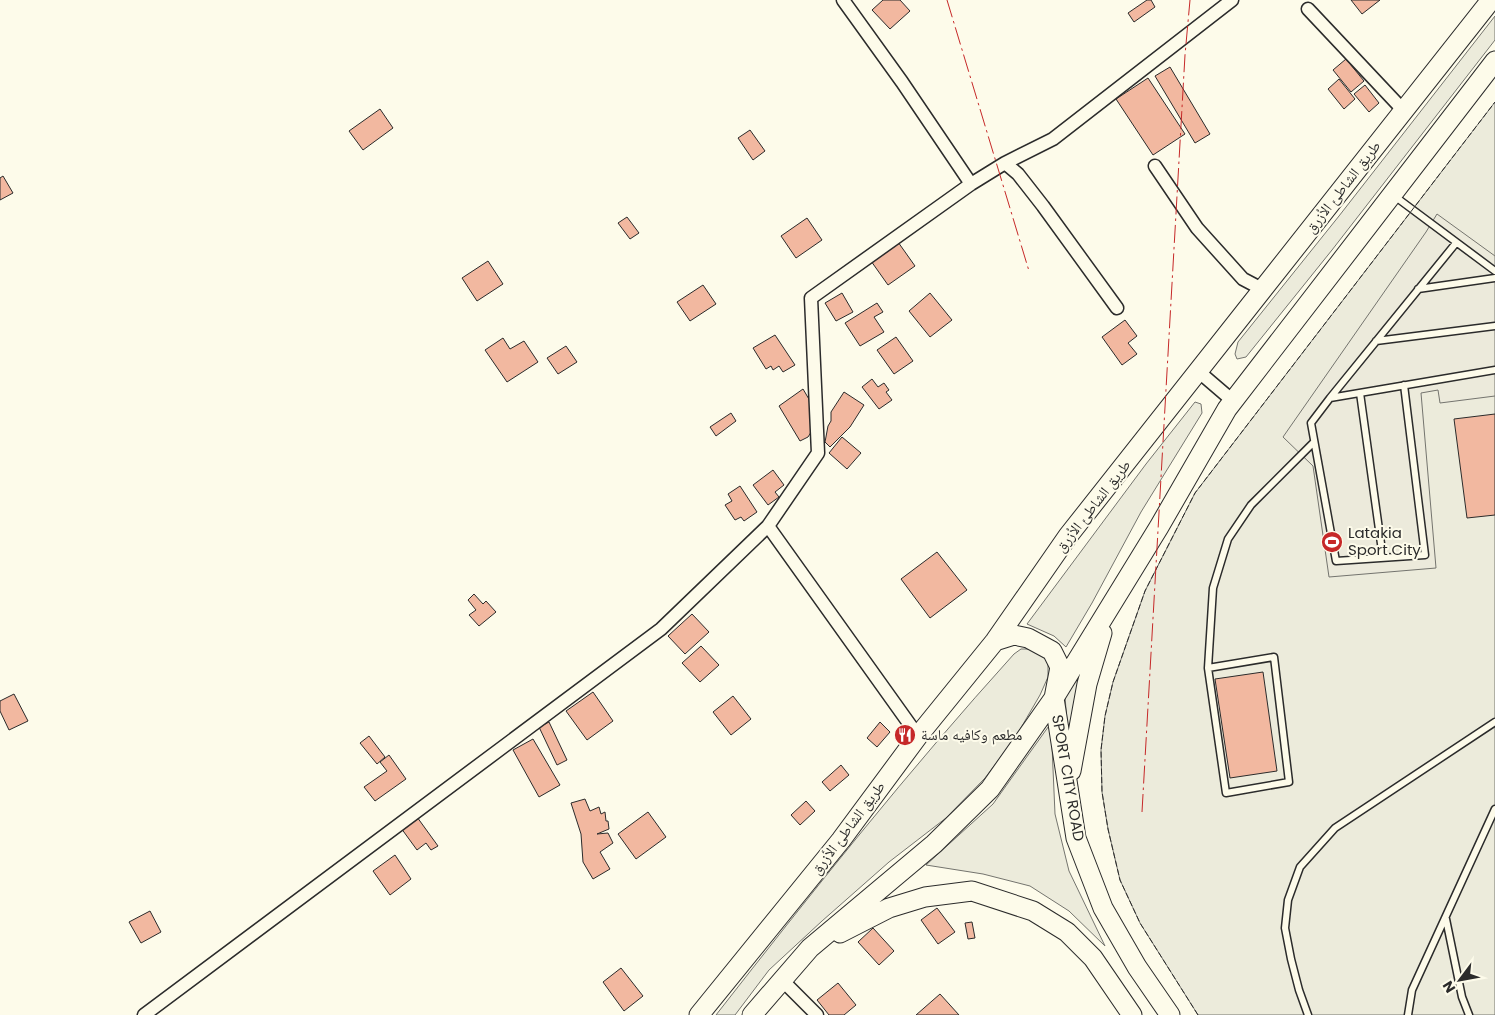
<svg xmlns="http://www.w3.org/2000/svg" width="1495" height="1015" font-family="Poppins,'Noto Naskh Arabic',sans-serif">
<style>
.green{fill:#ecebdb;stroke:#74746e}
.parking{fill:#eceadb;stroke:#74746e}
.building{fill:#f2b8a0;stroke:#2b2b2b}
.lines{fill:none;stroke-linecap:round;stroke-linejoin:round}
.lane-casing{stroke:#2b2b2b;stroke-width:9}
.street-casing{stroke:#2b2b2b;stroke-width:15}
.secondary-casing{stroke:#2b2b2b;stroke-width:21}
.lane{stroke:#fdfbea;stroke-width:6}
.street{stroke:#fdfbea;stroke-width:12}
.secondary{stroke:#fdfbea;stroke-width:19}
.fence{stroke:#2b2b2b;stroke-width:1;stroke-dasharray:6 2.5;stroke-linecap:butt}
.power{stroke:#c62828;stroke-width:1;stroke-dasharray:18 4 2.5 4;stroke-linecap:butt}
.labels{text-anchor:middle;stroke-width:4;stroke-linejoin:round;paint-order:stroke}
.street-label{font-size:15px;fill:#2b2b2b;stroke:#fdfbea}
.poi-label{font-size:15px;fill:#2b2b2b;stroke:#fdfbea;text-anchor:start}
</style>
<rect width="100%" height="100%" fill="#fdfbea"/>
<path class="green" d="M1495,16V40L1332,250L1246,357L1237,359L1235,354L1238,342L1339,216Z
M1495,102V1015H1198L1140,923L1120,880L1108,829L1102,792L1101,750L1105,716L1113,682L1145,591L1195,493Z
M1195,402L1201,404L1202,413L1141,512L1092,603L1066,647L1054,636L1027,624L1146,464Z
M1021,649H1032L1043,655L1048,663V677L1040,695L1015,738L985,778L946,818L889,862L822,921L769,970L735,1015H716C812,892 909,770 1014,654Z
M1083,667L1069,745L1065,697Z
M1051,723L1055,814L1069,871L1105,946L1069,911L1030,886L983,874L926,865L993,804Z"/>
<path class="parking" d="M1437,214L1495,256V396L1440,403L1438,390L1421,393L1436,568L1329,577L1313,466L1283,437L1426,232Z"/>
<path class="building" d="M883,0H900L910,11L890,29L872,10Z
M1147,0H1151L1155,7L1134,22L1128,13Z
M1351,0H1380L1362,14Z
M1346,59L1364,81L1351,92L1333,70Z
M1170,67L1210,134L1195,143L1155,76Z
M1148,78L1185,134L1153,155L1116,99Z
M1339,79L1355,99L1344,109L1328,89Z
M1365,85L1379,103L1369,112L1354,94Z
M380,109L393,128L363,150L349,131Z
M750,130L765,151L753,160L738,138Z
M3,176L13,193L0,200V178Z
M627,217L639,233L630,239L618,223Z
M807,218L822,240L796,258L781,236Z
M898,242L915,266L888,285L871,261Z
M488,261L503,284L477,301L462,278Z
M703,285L716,304L690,321L677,302Z
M842,293L853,312L836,321L825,303Z
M930,293L952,320L930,337L909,311Z
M877,303L883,312L874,317L884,332L860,346L845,323Z
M1125,320L1137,336L1128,343L1137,354L1122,365L1102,337Z
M775,335L795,365L783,372L779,366L773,370L771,366L766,369L753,348Z
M896,337L913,361L894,374L877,350Z
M503,338L510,349L524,341L538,362L507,382L485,350Z
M566,346L577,362L558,374L547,358Z
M872,379L878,387L884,383L889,390L886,392L892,400L879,409L862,387Z
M803,389L813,406L815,426L808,437L800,441L779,406Z
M844,392L864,405L850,427L830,447L825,442L828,426L831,421V412Z
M731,413L736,421L716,436L710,427Z
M1495,414V515L1467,518L1454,419Z
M842,437L861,453L847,469L829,453Z
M773,470L784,485L775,492L779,497L768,505L753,485Z
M740,486L757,512L744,521L741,517L735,520L725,505L732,501L728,494Z
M937,552L967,590L930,618L901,579Z
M474,594L483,604L486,601L496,612L479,626L469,615L476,610L468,600Z
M692,614L709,632L685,654L668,636Z
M701,646L719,665L700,682L682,663Z
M1263,672L1277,771L1230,778L1215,679Z
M593,692L613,721L587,740L566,711Z
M14,694L28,721L9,730L0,711V701Z
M733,696L751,719L731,735L713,712Z
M549,722L567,760L557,765L539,727Z
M880,722L890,732L877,747L867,738Z
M369,736L385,757L377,764L360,743Z
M533,739L560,785L539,797L513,750Z
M389,755L406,779L375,801L364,787L387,771L380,762Z
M841,765L849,775L830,791L822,782Z
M585,799L590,811L599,807L601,814L605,812L606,821H608L609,829L597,834L608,833L613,843L600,852L610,869L593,879L583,862L581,834L571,803Z
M806,801L815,811L800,825L791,815Z
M648,812L666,837L636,859L618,834Z
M417,817L438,846L431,850L426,843L417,850L401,828Z
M395,855L411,879L390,895L373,871Z
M937,908L955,932L938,944L921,920Z
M150,911L161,932L141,943L129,922Z
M972,922L975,938L968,939L965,923Z
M873,928L894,951L879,965L858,942Z
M621,968L643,996L624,1011L603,982Z
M838,983L856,1005L844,1015H829L817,1000Z
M940,994L959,1015H916Z"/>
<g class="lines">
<g class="lane-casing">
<path id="lane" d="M1393,195L1495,271
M1456,243L1330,398L1495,370
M1418,289L1495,278
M1376,341L1495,326
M1360,393L1383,558
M1330,398L1311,423L1336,561L1425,555L1404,385
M1208,668L1274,657L1289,782L1226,793L1208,668L1213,588L1228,539L1251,505L1314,442
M1446,919L1462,997L1469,1015
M1308,1015L1299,990L1291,959L1285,928L1288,900L1300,867L1335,828L1495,722
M1408,1015L1412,990L1495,809"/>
</g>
<g class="street-casing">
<path id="street" d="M843,0L902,82L971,184
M1308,9L1404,111
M1005,163L1018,174L1043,206L1117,308
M1155,166L1197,228L1243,279L1262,289
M1198,371L1233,401
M768,526L918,736
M782,980L817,1015
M144,1015L661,629L768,526L818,453L811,298L971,184L1005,163L1053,139L1232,0"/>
</g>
<g class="secondary-casing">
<path id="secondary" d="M995,641L1014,635L1028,638L1052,651L1060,667L1054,698L1076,838L1103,908L1137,967L1170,1015
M1071,771L1087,684L1102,633
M840,933L889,908L925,897L972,891L1033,911L1067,932L1093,958L1132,1015
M699,1015L841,840L918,736L995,641L1068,536L1491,0
M752,1015L810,948L934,844L990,789L1054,698L1159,527L1227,409L1495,61"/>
</g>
<use href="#lane" class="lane"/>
<use href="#street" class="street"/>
<use href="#secondary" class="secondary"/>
<path class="fence" d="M1198,1015L1140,923L1120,880L1108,829L1102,792L1101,750L1105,716L1113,682L1145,591L1195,493L1495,102"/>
<path class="power" d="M947,0L1029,271
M1142,812L1185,55L1190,0"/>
</g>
<defs>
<g id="stadium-disc" transform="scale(1.125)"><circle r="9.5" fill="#c62828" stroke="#fdfbea"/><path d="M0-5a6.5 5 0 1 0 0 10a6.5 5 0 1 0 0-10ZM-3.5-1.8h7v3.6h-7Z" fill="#fff"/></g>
<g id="restaurant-disc" transform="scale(1.125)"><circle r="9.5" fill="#c62828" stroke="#fdfbea"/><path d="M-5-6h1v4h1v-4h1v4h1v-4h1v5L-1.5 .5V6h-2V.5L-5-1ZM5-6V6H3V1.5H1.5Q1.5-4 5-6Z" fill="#fff"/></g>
</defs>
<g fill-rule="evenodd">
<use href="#stadium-disc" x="1332" y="542"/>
<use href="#restaurant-disc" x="905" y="735"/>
</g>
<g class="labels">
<g class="street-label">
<text transform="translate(1343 187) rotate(-52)" y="5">طريق الشاطئ الأزرق</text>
<text transform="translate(1093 506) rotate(-52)" y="5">طريق الشاطئ الأزرق</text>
<text transform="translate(1068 778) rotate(80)" y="5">SPORT CITY ROAD</text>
<text transform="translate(848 828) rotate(-53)" y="5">طريق الشاطئ الأزرق</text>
</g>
<g class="poi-label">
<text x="1348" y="538">Latakia<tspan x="1348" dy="17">Sport City</tspan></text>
<text x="921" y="740">مطعم وكافيه ماسة</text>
</g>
</g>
<g transform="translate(1460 980) rotate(238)" stroke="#fdfbea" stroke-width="4" paint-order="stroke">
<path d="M0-4L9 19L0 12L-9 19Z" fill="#2b2b2b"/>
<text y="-8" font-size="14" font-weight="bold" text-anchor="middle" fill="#2b2b2b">N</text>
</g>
</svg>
